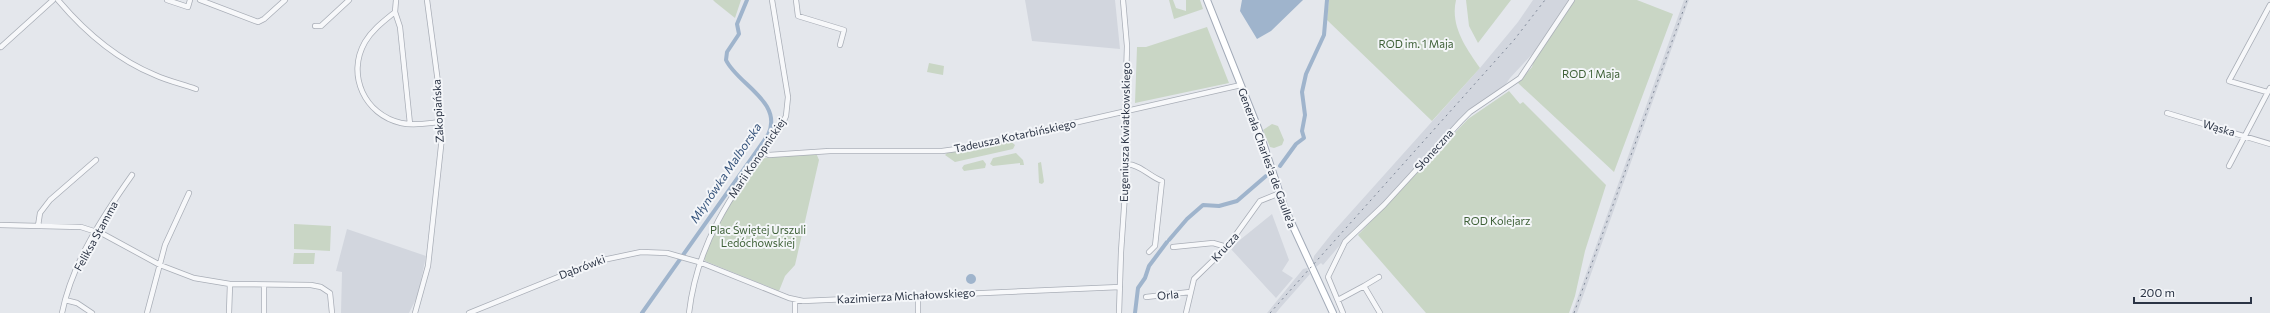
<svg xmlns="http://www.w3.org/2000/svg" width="2270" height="313" font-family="Commissioner,sans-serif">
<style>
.built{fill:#d2d6de}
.green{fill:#c9d6c5}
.water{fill:#9fb4cc}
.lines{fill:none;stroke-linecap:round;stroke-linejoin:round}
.canal{stroke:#9fb4cc;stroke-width:4}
.minor-casing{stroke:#a9aeb7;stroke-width:6}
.major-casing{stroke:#a3abb8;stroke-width:8}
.minor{stroke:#f7f8fa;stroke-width:4.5}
.major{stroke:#fff;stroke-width:6}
.rail{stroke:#7d8696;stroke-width:1;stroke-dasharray:2 4;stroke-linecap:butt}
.labels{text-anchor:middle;stroke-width:4;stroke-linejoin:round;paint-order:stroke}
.park-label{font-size:11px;fill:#3f6138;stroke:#f4f6f9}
.street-label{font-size:11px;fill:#2b3445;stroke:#f4f6f9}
.water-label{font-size:12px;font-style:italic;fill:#34527a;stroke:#f4f6f9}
</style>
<rect width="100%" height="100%" fill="#e4e7ec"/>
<path class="built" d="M1025,0H1115L1120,49L1032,41Z
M1533,0H1570L1536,50L1510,78L1504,87L1476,106L1389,197L1352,231L1323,265L1321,263L1316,267L1313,261L1314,256L1333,232L1480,68L1518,22Z
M1684,0H1689L1577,313H1572Z
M1272,214L1289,260L1282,271L1293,278L1276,298L1230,248Z
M347,229L426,256L418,295L409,313H341L342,272L336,271Z
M1307,268L1310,274L1280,308L1276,313H1267L1303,269Z"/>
<path class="green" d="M713,0H741L735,18L715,2Z
M1169,0H1173L1176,8L1186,11V0H1200L1203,9L1174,19Z
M1329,0H1456C1450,26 1466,48 1480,68L1432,121L1327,20Z
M1466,0H1511L1478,43L1469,26Z
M1575,0H1637L1673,14L1614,172L1518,83L1532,67L1533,63Z
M1207,27L1229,83L1135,103L1137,47H1146Z
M929,63L944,66L943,75L927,72Z
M1509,91L1520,104L1523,102L1606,185L1585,251L1575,296L1569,313H1426L1358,235L1468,119Z
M1272,124L1278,126L1284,140L1282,145L1274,148L1270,147L1263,130Z
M1010,141L1015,145L1013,149L955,162L945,155L948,152Z
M816,153L819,160L795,265L785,276L779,291L705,261L704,257L720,218L760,160L763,158Z
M1016,153L1023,160L1024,165H1020V163L993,166L990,164L993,158Z
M983,160L986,164L985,168L964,171L962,168L964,165Z
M1041,162L1044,182L1042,184L1039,183L1038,163Z
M294,224L331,226L330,251L294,249Z
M294,253H315L314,264H293Z"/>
<path class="water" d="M1242,0H1303L1271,31L1257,39L1240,11Z
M966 279a5 5 0 1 1 10 0a5 5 0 1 1-10 0Z"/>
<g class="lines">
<path class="canal" d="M1280,166L1296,144L1304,138L1302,131L1305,115L1302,92L1306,74L1324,35L1327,0
M1169,240L1187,219L1203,205L1219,206L1237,201L1266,176
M642,313L768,135C784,102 737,84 726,60L727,52L739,34L737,24L747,0
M1135,313L1138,288L1145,278L1149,266L1167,242"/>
<g class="minor-casing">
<path id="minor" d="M58,0C85,32 116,59 155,75C168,81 182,84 196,89
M167,0L188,7L190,0
M200,0L258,22L264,19L285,0
M396,0L395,12L400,27L410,124
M796,0L798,16L844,30L840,45
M395,12C384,21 372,30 365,42C346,75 365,115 401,123C414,126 429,123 441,122
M315,26H321L349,0
M1,47L53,0
M2267,92L2229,81L2270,5
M2167,113L2270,144
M762,152L769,155L830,151H942L964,148L1241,85
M1127,164C1141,165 1149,176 1162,181L1155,246L1149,252
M2229,166L2270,88
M0,225L81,227L103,234L160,265L194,278L230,284L311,285L321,287L330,293L332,313
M38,226L40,213L50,200L96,160
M1173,247L1213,243L1227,247
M264,285V313
M1364,286L1379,277
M918,296V313
M1146,297L1190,292
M65,300L77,303L92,313
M795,300V313
M1338,300L1364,286L1380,313
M62,313C72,263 103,216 132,175
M147,313L165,245L189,193
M229,313L230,284
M415,313L428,266L442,137L439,90L427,0
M469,313L598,261L641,252L667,253L699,262L789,298L803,301L1120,287
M689,313C698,236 737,188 781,127L786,116L788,97L772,0
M1119,313L1121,252L1127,164L1125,112L1127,46L1123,0
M1186,313L1194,279L1227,247L1260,201L1280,193
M1343,313L1328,277L1345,242L1384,205L1461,121L1470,112L1520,78L1572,0"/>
</g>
<g class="major-casing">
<path id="major" d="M1207,0L1258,128L1285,209L1333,313"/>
</g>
<use href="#minor" class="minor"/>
<use href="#major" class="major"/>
<path class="rail" d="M1270,313L1514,40L1545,0
M1574,313L1687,0"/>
</g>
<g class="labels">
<g class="park-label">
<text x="1416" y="48">ROD im. 1 Maja</text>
<text x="1591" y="78">ROD 1 Maja</text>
<text x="1497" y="225">ROD Kolejarz</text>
<text x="758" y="234">Plac Świętej Urszuli<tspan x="758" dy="13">Ledóchowskiej</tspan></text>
</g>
<g class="street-label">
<text transform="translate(438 111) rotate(-93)" y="4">Zakopiańska</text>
<text transform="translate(2219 128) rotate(16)" y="4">Wąska</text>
<text transform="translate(1125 132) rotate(-89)" y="4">Eugeniusza Kwiatkowskiego</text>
<text transform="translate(1015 136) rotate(-12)" y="4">Tadeusza Kotarbińskiego</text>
<text transform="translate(1434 150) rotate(-48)" y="4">Słoneczna</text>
<text transform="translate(757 158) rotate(-56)" y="4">Marii Konopnickiej</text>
<text transform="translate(1267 158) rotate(70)" y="4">Generała Charles'a de Gaulle'a</text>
<text transform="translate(96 236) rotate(-61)" y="4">Feliksa Stamma</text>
<text transform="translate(1225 247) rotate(-48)" y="4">Krucza</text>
<text transform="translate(582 267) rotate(-21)" y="4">Dąbrówki</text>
<text transform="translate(1168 295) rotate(-6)" y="4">Orla</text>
<text transform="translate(906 296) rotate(-3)" y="4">Kazimierza Michałowskiego</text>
</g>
<g class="water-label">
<text transform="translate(726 173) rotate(-56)" y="4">Młynówka Malborska</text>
</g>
</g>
<path d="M2134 297v6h117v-6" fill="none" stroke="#2b3445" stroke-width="2"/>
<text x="2140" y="297" font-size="12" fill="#2b3445" stroke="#f4f6f9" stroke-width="3" paint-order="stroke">200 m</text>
</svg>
